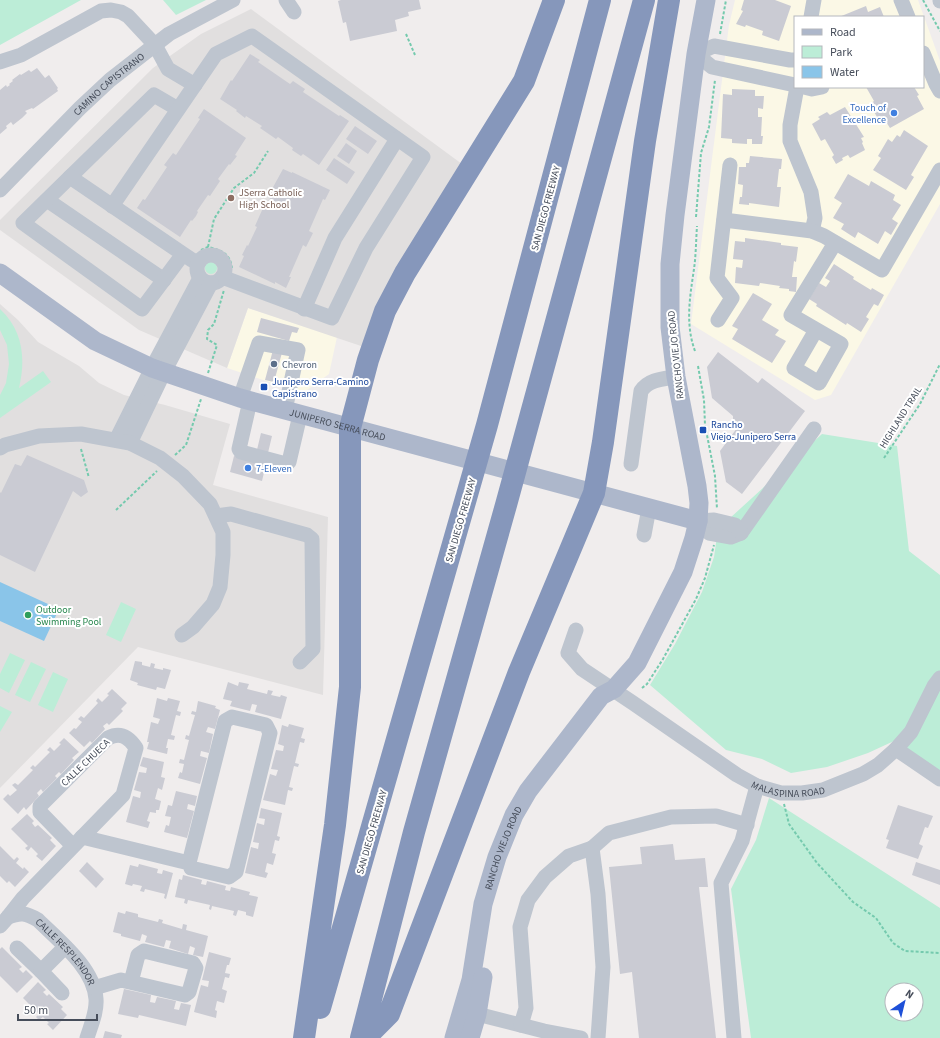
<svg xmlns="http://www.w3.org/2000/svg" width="940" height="1038" font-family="'Source Sans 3',sans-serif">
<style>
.commercial{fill:#fbf8e6;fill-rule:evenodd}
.education{fill:#e1dfdf}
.green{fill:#bcedd7;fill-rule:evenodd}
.water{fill:#8ac5e9}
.building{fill:#cacbd3}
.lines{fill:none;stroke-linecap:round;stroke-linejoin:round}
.path{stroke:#75caae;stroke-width:2;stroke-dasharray:3 2;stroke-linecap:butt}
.minor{stroke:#bec5cf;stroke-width:15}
.major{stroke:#adb7cb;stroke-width:19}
.highway{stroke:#8697bb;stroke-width:22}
.shop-dot{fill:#3f7fe0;stroke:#fff;stroke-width:1.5}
.education-dot{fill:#8d6e63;stroke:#fff;stroke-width:1.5}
.service-dot{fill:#5c6f8a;stroke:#fff;stroke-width:1.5}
.transit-dot{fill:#1a4fb4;stroke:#fff;stroke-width:1.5}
.leisure-dot{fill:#2e9e5b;stroke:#fff;stroke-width:1.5}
.labels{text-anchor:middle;stroke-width:4;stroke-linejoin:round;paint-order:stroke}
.street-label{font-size:10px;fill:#464d5a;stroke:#fff}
.shop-label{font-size:10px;fill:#366cbe;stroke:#fff;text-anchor:end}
.education-label{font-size:10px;fill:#785e54;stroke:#fff;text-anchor:start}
.service-label{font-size:10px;fill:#4e5e75;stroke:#fff;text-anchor:start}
.transit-label{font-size:10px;fill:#164399;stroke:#fff;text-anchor:start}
.leisure-label{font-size:10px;fill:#27864d;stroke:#fff;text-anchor:start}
</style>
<rect width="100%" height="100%" fill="#f0eded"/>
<path class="commercial" d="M735,0H918L940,61V204L831,395L815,400L691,324L729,25ZM795,17H923V87H795Z
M248,308L337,337L329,374L303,393L227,368Z"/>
<path class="education" d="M251,9L462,164L364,347L248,308L227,368L139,330L0,230V220L153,68L201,34Z
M0,304L18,320L38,342L79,366L99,383L124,395L165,405L230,424L213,485L328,517L323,695L138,647L0,788Z"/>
<path class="green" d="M0,0H81L0,45Z
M163,0H206L176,15Z
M205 268a6 6 0 1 1 12 0a6 6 0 1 1-12 0Z
M0,309C23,330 26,359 19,388L43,371L51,382L0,418V395L6,383L9,364L7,345L0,330Z
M822,434L897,446L909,551L940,575V772L894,741L868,753L827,767L791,773L762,759L726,750L650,685L675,644L702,592L714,557L718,529Z
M121,602L136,609L121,642L106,635Z
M10,653L25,660L9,693L0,688V674Z
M31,662L46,669L30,702L15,695Z
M53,672L68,679L53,712L38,705Z
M0,706L12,712L0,732Z
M769,798L940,908V1038H751L731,889L756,840ZM892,990H916V1014H892Z"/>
<path class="water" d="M0,582L59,609L44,641L0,621Z"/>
<path class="building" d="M341,0H419L421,9L408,12L409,16L395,20L397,31L350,41L346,22L343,23L338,1Z
M744,0H775L791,6L779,41L762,35L763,31L746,25L745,27L736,24L743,11L741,10Z
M866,6L868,12L880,7L884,17H839Z
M250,54L260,60L258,62L290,84L293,81L305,89L303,92L339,116L340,115L349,121L319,165L303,154L301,156L292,150L293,148L278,137L276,139L260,128L262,126L246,116L245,118L236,111L237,110L220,99L231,80L232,81Z
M37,68L45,78L49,75L58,88L57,89L58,91L33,109L32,108L25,111L27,113L22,118L13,125L11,122L6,126L7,128L0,134V90L6,85L7,87L10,85L9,84L13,81L12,80L20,74L21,75L29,70L31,72Z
M866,87H914L919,95L917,96L924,109L890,128L883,117L878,119L870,104L874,101Z
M732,89L755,90V96H764L763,109L758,108V117H762L761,136H763L762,144H752V139H747V144L732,143V139L721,138L723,94L732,95Z
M845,107L864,137L861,138L863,142L862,143L865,150L850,158L848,155L842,158L843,160L836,164L832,157L834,155L825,139L821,141L812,124L820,119L818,117L827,112L830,115Z
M204,109L246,138L235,155L237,156L230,165L229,164L218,179L220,181L210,196L208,195L197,211L198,212L196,216L192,221L191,220L180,237L137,208L143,199L145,200L167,167L164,165L173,153L176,155L200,119L198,118Z
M355,126L377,141L368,154L346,139Z
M904,130L928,146L911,175L914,177L906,190L873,170L881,158L878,156L888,139L892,142L897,135L900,137Z
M346,143L357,151L349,164L337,156Z
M750,156L782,159L781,169H779L777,187H781L779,207L749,203V205L739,204L740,197H742L743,185L738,184L739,167H746V163H749Z
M334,158L355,172L347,184L326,170Z
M283,169L292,173V172L330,190L325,200L323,199L309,231L313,233L306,247L303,245L289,277H291L286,288L275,282V284L239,267L244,256L242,255L247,245L248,246L257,227L255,226L263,208L265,209L274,189H272Z
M848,174L869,186L871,181L895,195L893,200L901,205L892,219L898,223L891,235L885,231L878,244L858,232L855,238L841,229L844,224L833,218L842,203L834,198Z
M745,238L781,243V245L798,247L796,262L794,261L792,277H797L796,292L789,291V289L779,288L780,286L760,283L759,286L735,283L736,267L742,268L743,260L733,259L735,241L745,242Z
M834,264L854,277L853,279L871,290L872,288L884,295L878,306L874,304L866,317L869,319L861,332L847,323L846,325L816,306L817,304L809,299L819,283L826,287L830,281L825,278Z
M753,293L772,304L762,320L779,330L775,335L786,341L772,363L732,339L738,329L732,326Z
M261,318L299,328L297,333L292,332L289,341L257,332Z
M274,346L283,349L274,382L265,380Z
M718,352L758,383L762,378L805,411L742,494L726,482L720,451L737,428L733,425V416L712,398L707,367Z
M261,433L272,436L267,457L256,454Z
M27,455L84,480L88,492L81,497L73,491L35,572L0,555V492L1,493L15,464L21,466Z
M234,456L266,464L262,481L230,472Z
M135,661L142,662V665L150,667L151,663L155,664L154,668L163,670V668L171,670L165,689L157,687L156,690L137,685L138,683L130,680Z
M228,682L238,686L239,682L249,684L247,689L267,694L268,690L273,691L271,695L280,697L281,695L287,697L281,719L255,712L257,705L252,704L250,711L230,706L232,701L223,699Z
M112,689L127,703L121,709L123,711L109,725L107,723L103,726L105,729L92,743L90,741L84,747L69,733L74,728L76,729L82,722L78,719L81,716L84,718L98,703L96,701L98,698L102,702L109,695L107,694Z
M157,698L167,701L168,698L180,701L177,711L181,712L180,716L176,715L171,735L175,736L174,740L168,739L166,748H168L167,754L147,749L149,742H147L151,722L158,724L160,719L153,717Z
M198,701L216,706L215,708L220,710L215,729L208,727L206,732L213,734L209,753L201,751L200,756L207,758L200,784L178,778L180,772L182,773L184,764L179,763L180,759L184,760L189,740L185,739L186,735L189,736L195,715L191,714L192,711L196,712Z
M289,724L304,728L301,738L305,739L304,743L300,742L295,763L299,764L298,767L294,766L289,787L293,788L292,791L288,790L285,805L263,800L270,774L276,776L278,770L271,769L276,750L283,751L284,746L278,744L282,725L288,727Z
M64,738L79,752L72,758L74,760L61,774L59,772L55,776L57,778L43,792L41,789L37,793L39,796L26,810L24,807L18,814L3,799L8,794L10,796L17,790L12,785L15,783L18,785L33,770L30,768L33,765L35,767L50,752L47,750L50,747L54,751L61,744L59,743Z
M143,757L164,762L161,777L165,778L162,790L158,788L155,799L161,801L159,810H156V813L150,812L147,821L150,822L148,828L126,822L133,796L140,798L141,792L134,790L139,772L146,773L147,768L140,766Z
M176,791L197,796L195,806L188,804L187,809L194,811L187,838L164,832L166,825L169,826L171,817L165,816L168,805L172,806Z
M898,805L933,816L928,828L925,827L919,844L923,846L918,859L886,848L889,840L886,839Z
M261,808L282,813L277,836L280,837L279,841L275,840L272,853L276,854L273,865L267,863L265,872L268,873L266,878L245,873L251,847L258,849L259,843L253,842L257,823L264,825L265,819L259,818Z
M27,814L34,821L32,823L35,827L38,825L52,838L50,840L56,846L42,861L36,856L38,854L31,847L28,851L25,848L28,846L11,829Z
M673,844L675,860L705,858L708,887H699L716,1038H639L632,972L620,974L609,867L642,864L640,847Z
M0,846L14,860L17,857L19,859L16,863L23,869L24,867L29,872L15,887L9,881L7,883L0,876Z
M87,862L104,879L96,888L79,871Z
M916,862L940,870V885L912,875Z
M139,864L158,869L157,873L162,874L163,870L173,873L166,899L164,898L165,894L145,889L144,892L140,891L142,886L133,884L132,886L125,884L130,865L138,867Z
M183,875L202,880L201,884L206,885L207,881L226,886L225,890L230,891L231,887L250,892L249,895L258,897L253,917L246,915V912L238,910L236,916L233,915L234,911L212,906L211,910L209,909L210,905L188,900L187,904L184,903L185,899L175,897L179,879L182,880Z
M126,911L138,914V917L158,922L159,919L163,920L162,923L182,929L183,924L187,925L186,930L208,936L203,957L193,955L195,948L190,946L188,954L169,948L171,941L166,940L164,947L145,942L147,936L142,934L140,941L121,936V934L113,932L118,912L125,914Z
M2,947L22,967L19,969L23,973L26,970L33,977L17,993L0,976V949Z
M209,952L231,958L229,965H227L225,973L230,974L229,978L225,977L222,989L227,991L224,1003L217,1001L215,1010L217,1011L216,1018L194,1012L201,985L208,987L209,981L202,980Z
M38,982L46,990L43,992L47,996L49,994L63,1007L61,1009L67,1015L53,1030L47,1024L49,1023L43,1017L39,1020L36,1017L39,1014L23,998Z
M124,989L151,995L150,1002L155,1003L157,997L176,1001L174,1009L179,1010L181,1003L191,1005L186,1026L139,1015L138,1018L118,1014Z
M105,1031L122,1035L121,1038H103Z"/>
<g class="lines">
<path class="path" d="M923,0L940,31
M406,34L415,55
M720,34L726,0
M696,217L701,153L709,127L715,80
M208,247L214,219L234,188L254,173L268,151
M201,250L208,247C221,250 230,253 232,268
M695,351C685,324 690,296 694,269C696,255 696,240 697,226
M698,366L704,400L705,425L715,476L717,509
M208,373L217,345L207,339L208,330L214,324L224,290
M81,449L89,478
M175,455L186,445L201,399
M884,458L920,404L940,364
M116,510L157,471
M642,688L647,684L663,659L696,599L705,578L714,545
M784,804L789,824L817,863L853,902L876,918L893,943L905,951L940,953"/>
<g class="minor">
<path d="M286,0L294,12"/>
<path d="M901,0L908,17"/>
<path d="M940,0V1"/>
<path d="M811,17L814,0"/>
<path d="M923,53L936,84L940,91"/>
<path d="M795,60H790L714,46L696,54L712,67L795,85"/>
<path d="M0,62L21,55L101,11L111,10L121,12L128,16L155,45L168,69L195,85"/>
<path d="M797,87L790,125V141L811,192L815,218L812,231"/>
<path d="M804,87L812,89L822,87"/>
<path d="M70,177L154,95L178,109"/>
<path id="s1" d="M0,190L80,108L110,80L169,34L233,0"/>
<path d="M47,200L164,280"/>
<path d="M112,206L216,54L252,36L423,157L366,248L332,318L222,277"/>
<path d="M724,220L812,231L824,236L882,270L940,170"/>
<path d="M183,254L142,309L23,223L70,177L183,254L192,260L199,262"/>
<circle cx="211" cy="269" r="14"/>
<path d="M304,309L335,238L397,139"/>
<path d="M718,320L732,298L717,278L730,165"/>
<path d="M816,330L794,368L819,383L841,344L791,315L835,243"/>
<path d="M240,398L259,343L298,350L285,410"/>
<path d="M250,401L239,449L241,452L286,464L289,462L300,415"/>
<path d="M116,440L152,368L200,278"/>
<path d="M130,443L164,372L211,283"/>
<path d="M0,448L5,445L39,436L81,434L130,443L160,458L183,476L210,504L223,532V555L220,587L213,604L193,627L182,635"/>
<path d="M631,464L641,391C649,379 663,379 676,377"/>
<path d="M216,516L231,514L307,535L312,539L313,649L300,662"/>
<path d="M698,521L709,533L731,537L741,533L814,429"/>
<path d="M698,521L714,520L735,525L741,533"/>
<path d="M644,535L649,508"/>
<path id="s2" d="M576,630L568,653L582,669L633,703L737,775L757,786L781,793H802L823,790L863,774L878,765L896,749L911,732L934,686L940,678"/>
<path d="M896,749L940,779"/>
<path d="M82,837L189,863L191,868L229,877L236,872L270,733L266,725L232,717L225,721L189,863"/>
<path id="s3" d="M8,917C21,912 26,913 38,920C58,940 94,968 96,999C97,1012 91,1025 87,1038"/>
<path d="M0,926L8,917L23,898L123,795L136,748C128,736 120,732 108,738L40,806V812L73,846"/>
<path d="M17,948L41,971"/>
<path d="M94,988L121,980L185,995L189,992L196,968L193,963L144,951L138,955L131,982"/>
<path d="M62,993L41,971L65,947"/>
<path d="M477,1014L544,1031L581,1038"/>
<path d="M521,1025L526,1008L520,927L528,900L545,877L569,856L592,848"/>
<path d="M598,1038L603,967L598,894L592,848L609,833L671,817L716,816L747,825"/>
<path d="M734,1038L721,883L742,841L757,786"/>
</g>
<g class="major">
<path id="s4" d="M0,273L95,341L152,368L240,398L698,521"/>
<path id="s5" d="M454,1038L471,980L483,904L497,857L514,815L528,791L601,696L614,689L637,663L683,572L694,538L698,521L699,503L697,486L676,377L670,327V264L675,215L696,54L706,0"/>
<path d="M470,1038L477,1014L483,977"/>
</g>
<path class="highway" d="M320,1008L487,425L600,0
M304,1038L335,825L350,687V428L368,360L385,311L405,273L524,81L554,0
M361,1038L414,832L506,505L644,0
M365,1038L389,1014L519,672L594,493L603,442L645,141L669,0"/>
</g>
<g class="shop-dot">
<circle cx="894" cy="113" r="4"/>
<circle cx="248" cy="468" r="4"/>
</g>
<circle class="education-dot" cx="231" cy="198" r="4"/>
<circle class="service-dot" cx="274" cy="364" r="4"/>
<g class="transit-dot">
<rect x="260" y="383" width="8" height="8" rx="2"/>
<rect x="699" y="426" width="8" height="8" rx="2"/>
</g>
<circle class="leisure-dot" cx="28" cy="615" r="4"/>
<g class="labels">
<g class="street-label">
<text dy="4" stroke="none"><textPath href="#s1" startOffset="152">CAMINO CAPISTRANO</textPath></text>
<text transform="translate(545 208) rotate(-75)" y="4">SAN DIEGO FREEWAY</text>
<text transform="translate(675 355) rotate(-96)" y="4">RANCHO VIEJO ROAD</text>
<text transform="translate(900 417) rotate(-58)" y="4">HIGHLAND TRAIL</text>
<text dy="4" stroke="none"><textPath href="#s4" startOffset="374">JUNIPERO SERRA ROAD</textPath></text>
<text transform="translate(460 520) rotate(-74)" y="4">SAN DIEGO FREEWAY</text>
<text transform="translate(85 762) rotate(-44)" y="4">CALLE CHUECA</text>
<text dy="4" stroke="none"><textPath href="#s2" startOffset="288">MALASPINA ROAD</textPath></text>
<text transform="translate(371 832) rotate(-74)" y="4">SAN DIEGO FREEWAY</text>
<text dy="4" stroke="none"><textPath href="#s5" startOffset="197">RANCHO VIEJO ROAD</textPath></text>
<text dy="4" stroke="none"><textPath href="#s3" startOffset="74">CALLE RESPLENDOR</textPath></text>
</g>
<g class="shop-label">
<text x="886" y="111">Touch of<tspan x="886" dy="12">Excellence</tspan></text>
<text x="256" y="472" text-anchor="start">7-Eleven</text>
</g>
<g class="education-label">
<text x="239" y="196">JSerra Catholic<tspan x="239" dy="12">High School</tspan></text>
</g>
<g class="service-label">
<text x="282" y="368">Chevron</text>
</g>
<g class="transit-label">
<text x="272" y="385">Junipero Serra-Camino<tspan x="272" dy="12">Capistrano</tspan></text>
<text x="711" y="428">Rancho<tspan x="711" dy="12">Viejo-Junipero Serra</tspan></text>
</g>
<g class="leisure-label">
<text x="36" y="613">Outdoor<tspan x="36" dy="12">Swimming Pool</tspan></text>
</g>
</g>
<rect x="794" y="16" width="130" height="72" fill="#ffffff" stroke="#b5b8bd"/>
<rect x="802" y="29" width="20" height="6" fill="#adb7cb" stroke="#b5b8bd"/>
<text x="830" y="36" font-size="12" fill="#464d5a">Road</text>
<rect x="802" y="46" width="20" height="12" fill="#bcedd7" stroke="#b5b8bd"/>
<text x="830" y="56" font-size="12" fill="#464d5a">Park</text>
<rect x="802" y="66" width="20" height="12" fill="#8ac5e9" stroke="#b5b8bd"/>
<text x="830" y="76" font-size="12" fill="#464d5a">Water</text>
<g transform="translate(904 1002) rotate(35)"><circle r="19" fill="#ffffff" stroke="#b5b8bd"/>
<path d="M0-3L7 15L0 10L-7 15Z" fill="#1e50d8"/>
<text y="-6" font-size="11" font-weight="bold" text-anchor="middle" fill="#464d5a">N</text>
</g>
<path d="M18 1014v6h79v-6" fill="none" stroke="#464d5a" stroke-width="2"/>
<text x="24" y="1014" font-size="12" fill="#464d5a" stroke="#ffffff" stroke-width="3" paint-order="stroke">50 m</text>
</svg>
